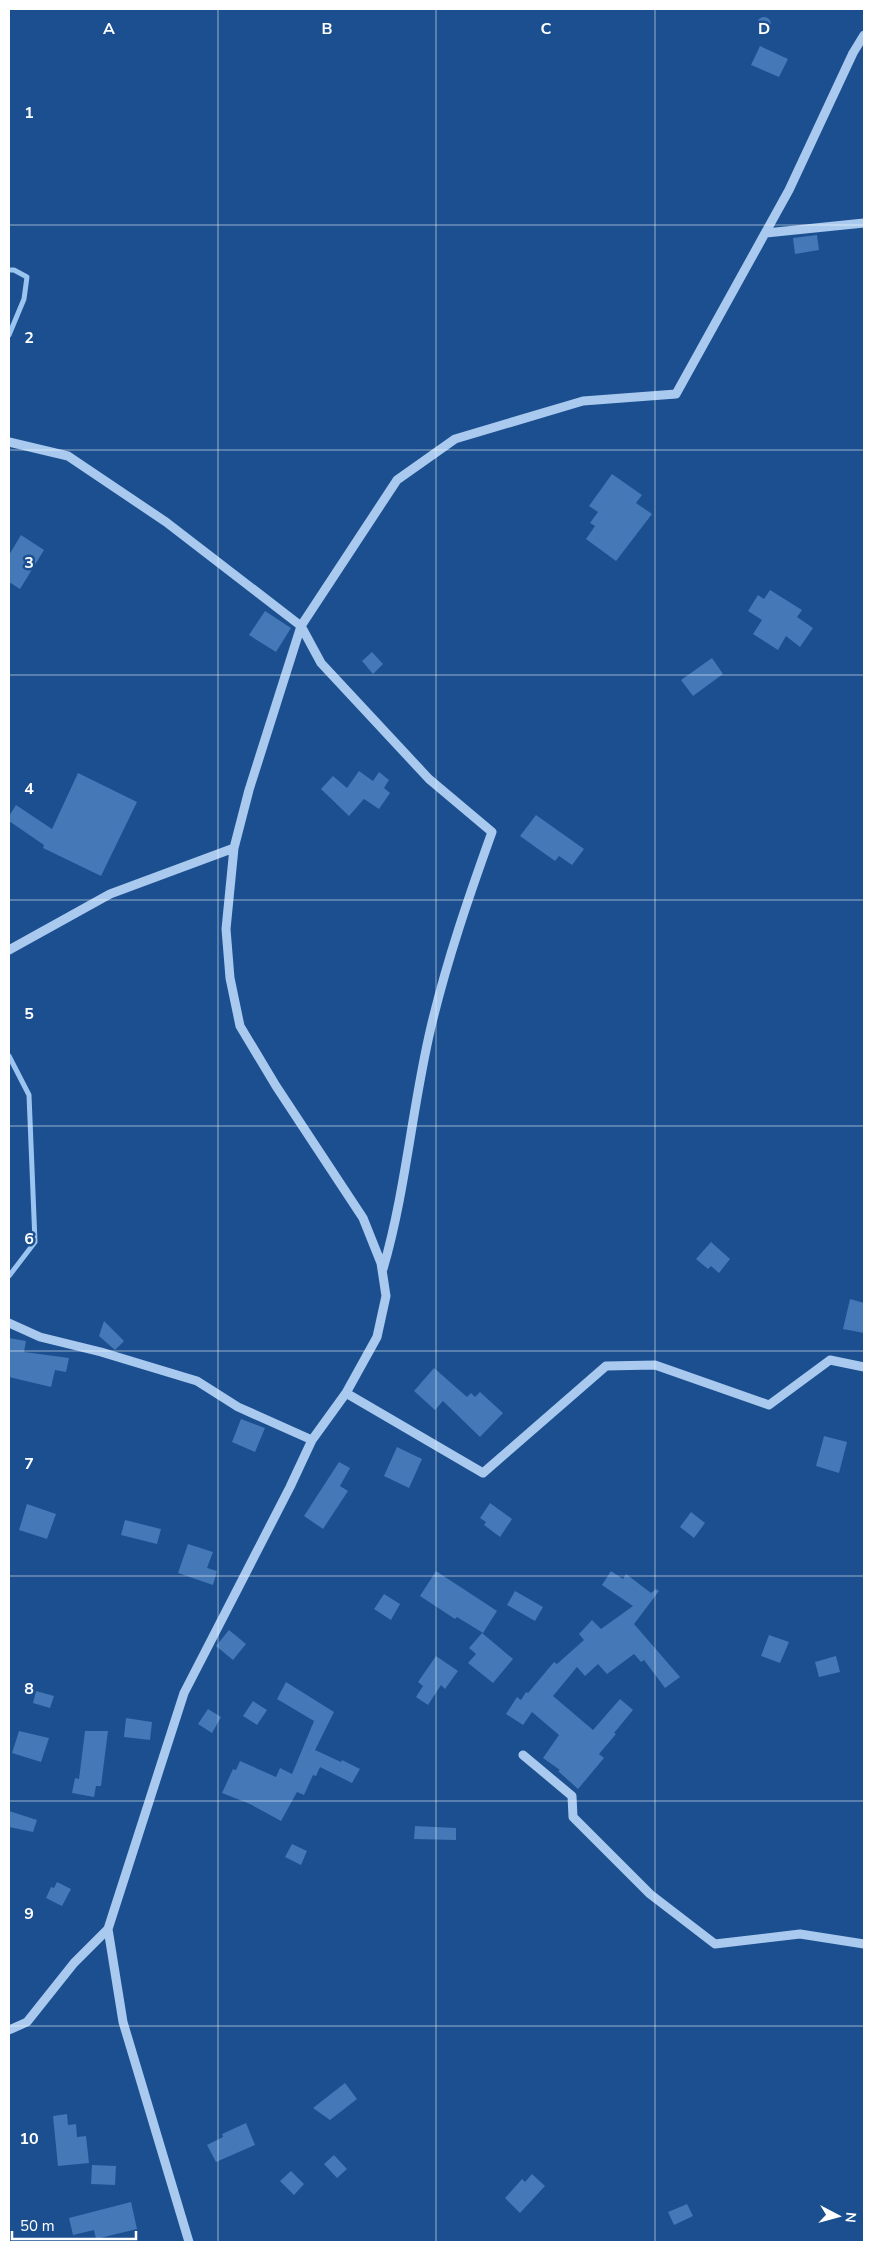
<svg xmlns="http://www.w3.org/2000/svg" width="873" height="2251" font-family="'Nunito Sans',sans-serif">
<style>
.lines{fill:none;stroke-linecap:round;stroke-linejoin:round}
.stream{stroke:#9cc4f0;stroke-width:5}
.building{fill:#4478b7}
.minor{stroke:#a9c9ee;stroke-width:9}
.grid{fill:none;stroke:#fff;stroke-width:1;stroke-opacity:0.55}
.grid-label{font-size:16px;text-anchor:middle;font-weight:bold;fill:#fff;stroke:#1b4f8f;stroke-width:5;stroke-linejoin:round;paint-order:stroke}
</style>
<rect width="100%" height="100%" fill="#1b4f8f"/>
<g class="lines">
<path class="stream" d="M9,270H14L27,277L24,299L9,335
M9,1056L29,1095L35,1242L9,1276"/>
</g>
<path class="building" d="M757 24a7 7 0 1 1 14 0a7 7 0 1 1-14 0Z
M760,46L788,59L779,77L751,65Z
M817,235L819,250L795,254L793,238Z
M612,474L642,495L636,503L652,514L616,561L586,539L595,526L590,523L598,512L589,506Z
M21,535L44,550L20,589L9,582V555Z
M770,590L802,610L797,617L813,628L800,647L786,636L778,650L753,634L762,620L748,611L758,595L764,599Z
M265,611L291,628L276,652L249,635Z
M372,652L383,664L373,674L362,661Z
M712,658L723,674L693,696L681,680Z
M359,771L373,781L379,772L389,780L384,788L390,793L379,809L364,799L349,816L321,789L333,776L347,788Z
M78,773L137,802L101,876L43,848L44,845L9,821V816L16,805L52,829Z
M536,815L584,849L572,865L559,856L555,861L520,836Z
M711,1242L730,1259L719,1273L711,1266L708,1269L696,1259Z
M850,1299L864,1303V1333L843,1329Z
M104,1321L124,1341L115,1350L99,1336Z
M9,1338L26,1341L24,1352L69,1358L66,1372L55,1370L51,1387L9,1377Z
M434,1368L467,1397L471,1393L475,1397L480,1392L503,1413L480,1437L443,1401L435,1410L414,1391Z
M241,1419L265,1428L255,1452L232,1442Z
M824,1436L847,1442L839,1473L816,1466Z
M397,1447L422,1459L409,1488L384,1476Z
M339,1462L350,1468L340,1486L348,1491L323,1529L304,1516Z
M490,1503L512,1519L500,1537L484,1525L486,1522L480,1518Z
M27,1504L56,1514L47,1539L19,1530Z
M691,1512L705,1523L694,1538L680,1527Z
M125,1520L161,1529L157,1544L121,1535Z
M188,1544L213,1552L207,1568L217,1571L213,1585L178,1573Z
M436,1571L497,1611L483,1633L457,1617L455,1619L420,1596Z
M611,1571L623,1579L626,1574L651,1593L656,1589L659,1591L634,1624L680,1677L665,1688L644,1660L641,1662L634,1654L607,1674L598,1664L585,1676L577,1667L553,1696L593,1730L620,1699L633,1710L614,1733L616,1734L599,1754L604,1758L578,1789L558,1771L560,1770L543,1758L559,1735L532,1712L523,1725L506,1714L517,1697L521,1700L526,1692L528,1693L554,1662L557,1664L584,1640L579,1634L592,1620L601,1629L633,1606L602,1585Z
M515,1591L543,1607L535,1621L507,1605Z
M384,1594L400,1604L391,1620L374,1609Z
M229,1630L246,1644L233,1660L216,1646Z
M482,1633L513,1659L493,1683L468,1663L476,1654L469,1648Z
M769,1635L789,1642L780,1663L761,1656Z
M436,1656L458,1671L445,1689L441,1685L428,1705L416,1697L423,1686L418,1682Z
M836,1656L840,1672L819,1677L815,1662Z
M286,1682L334,1712L315,1750L341,1762L342,1760L360,1769L352,1783L320,1767L316,1776L313,1775L304,1795L297,1792L281,1821L250,1804L222,1793L233,1769L236,1770L240,1761L276,1777L280,1768L292,1774L314,1721L277,1699Z
M36,1691L54,1696L50,1708L33,1703Z
M253,1701L267,1710L257,1725L243,1716Z
M208,1709L221,1717L212,1733L198,1724Z
M126,1718L152,1722L150,1740L124,1737Z
M19,1731L49,1738L41,1762L12,1753Z
M85,1731H108L101,1786H96L94,1797L72,1793L75,1778L79,1779Z
M9,1811L37,1820L33,1832L9,1827Z
M415,1826L456,1828V1840L414,1839Z
M292,1844L307,1851L301,1865L285,1857Z
M57,1882L71,1889L62,1906L46,1898L51,1887L54,1888Z
M345,2083L357,2099L330,2120L313,2108Z
M67,2114L68,2125L76,2124L77,2137L86,2136L89,2163L58,2166L53,2116Z
M246,2123L255,2145L216,2162L207,2145L223,2137L222,2134Z
M334,2155L347,2169L337,2178L324,2164Z
M92,2165L116,2166L115,2185L91,2184Z
M291,2171L304,2184L294,2195L280,2181Z
M532,2174L545,2186L520,2213L505,2198L522,2179L525,2182Z
M131,2202L137,2229L96,2239L94,2230L73,2235L69,2218Z
M687,2204L693,2216L674,2225L668,2212Z"/>
<g class="lines">
<path class="minor" d="M766,233L864,223
M9,442L68,456L166,522L301,626L321,663L429,779L492,832C469,896 447,960 431,1027C412,1107 406,1190 383,1269
M9,950L110,894L234,848
M9,1323L40,1337L101,1352L197,1381L238,1407L312,1440
M346,1393L483,1473L606,1366L655,1365L769,1405L830,1360L864,1367
M523,1755L572,1796L573,1817L650,1894L715,1944L800,1934L864,1944
M108,1929L123,2022L189,2242
M9,2030L27,2022L74,1963L108,1929L184,1693L290,1487L312,1440L346,1393L377,1337L386,1296L381,1263L363,1218L276,1086L240,1026L230,978L226,929L234,848L249,790L301,626L397,480L455,439L583,401L676,394L789,190L853,53L864,35"/>
</g>
<path class="grid" d="M218,9V2242M436,9V2242M655,9V2242M9,225H864M9,450H864M9,675H864M9,900H864M9,1126H864M9,1351H864M9,1576H864M9,1801H864M9,2026H864"/>
<g class="grid-label">
<text x="109" y="34">A</text>
<text x="327" y="34">B</text>
<text x="546" y="34">C</text>
<text x="764" y="34">D</text>
<text x="29" y="118">1</text>
<text x="29" y="343">2</text>
<text x="29" y="568">3</text>
<text x="29" y="794">4</text>
<text x="29" y="1019">5</text>
<text x="29" y="1244">6</text>
<text x="29" y="1469">7</text>
<text x="29" y="1694">8</text>
<text x="29" y="1919">9</text>
<text x="29" y="2144">10</text>
</g>
<rect width="873" height="2251" fill="none" stroke="#ffffff" stroke-width="20"/>
<g transform="translate(838 2216) rotate(96)" stroke="#1b4f8f" stroke-width="4" paint-order="stroke">
<path d="M0-4L9 19L0 12L-9 19Z" fill="#ffffff"/>
<text y="-8" font-size="14" font-weight="bold" text-anchor="middle" fill="#ffffff">N</text>
</g>
<path d="M12 2231v8h124v-8" fill="none" stroke="#ffffff" stroke-width="2.5"/>
<text x="20" y="2231" font-size="15" fill="#ffffff" stroke="#1b4f8f" stroke-width="4" paint-order="stroke">50 m</text>
</svg>
